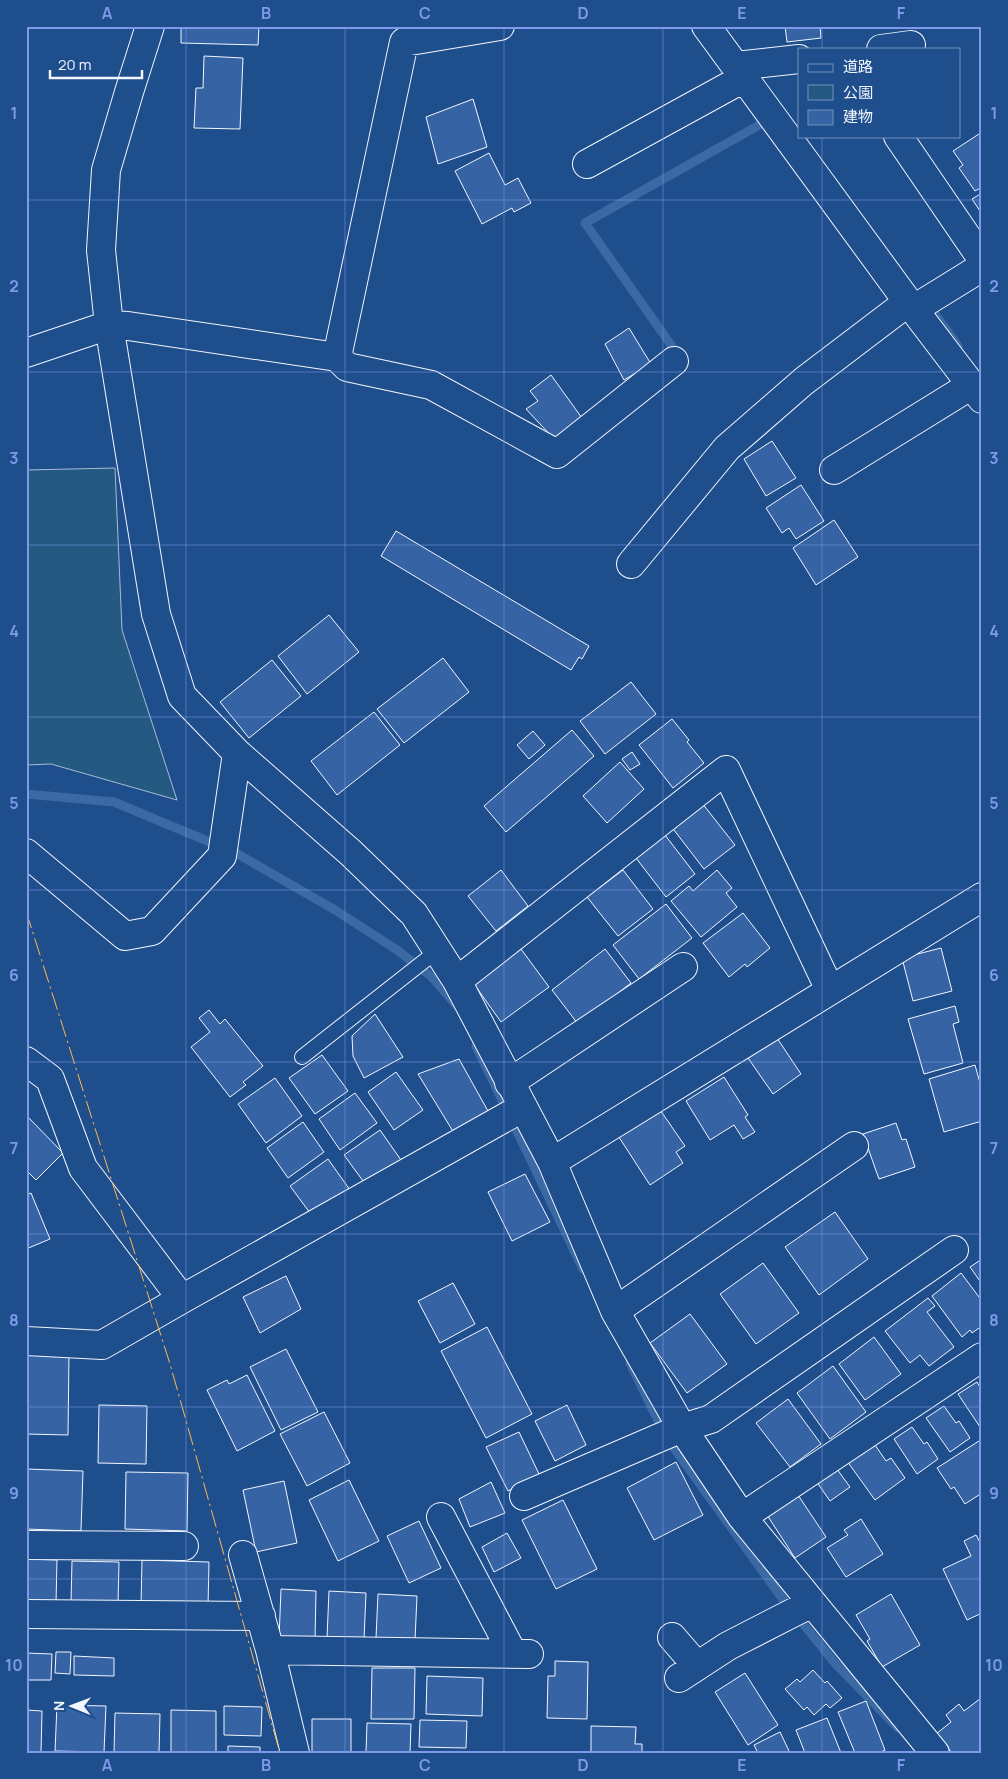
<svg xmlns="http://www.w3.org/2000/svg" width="1008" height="1779" font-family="Manrope,'Noto Sans JP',sans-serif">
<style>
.green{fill:#245a82;stroke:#a8bbd7}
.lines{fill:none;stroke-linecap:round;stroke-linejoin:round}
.stream{stroke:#3b69a3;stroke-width:9}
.building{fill:#3563a3;stroke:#f2f6ff}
.lane-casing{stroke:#f2f6ff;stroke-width:16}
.street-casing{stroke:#f2f6ff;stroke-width:30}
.lane{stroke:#1f4e8c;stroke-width:14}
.street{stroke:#1f4e8c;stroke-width:28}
.power{stroke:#ffb74d;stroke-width:1;stroke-dasharray:18 4 2.5 4;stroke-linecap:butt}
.grid{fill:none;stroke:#7d9aea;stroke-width:1;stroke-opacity:0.55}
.neatline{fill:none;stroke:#7d9aea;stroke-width:2}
.grid-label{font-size:16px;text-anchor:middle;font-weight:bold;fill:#7d9aea}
</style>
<rect width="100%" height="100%" fill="#1f4e8c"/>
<path class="green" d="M115,468L122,630L177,800L51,764L26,765V470Z"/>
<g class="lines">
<path class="stream" d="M933,311L958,346
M671,356L676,352L585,223L763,123
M26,794L114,802L236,853L335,910L397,950L432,977L456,1005
M476,1046L583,1269
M630,1363L666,1437L782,1598L834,1662L898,1728"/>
</g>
<path class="building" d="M181,26H259L258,45L181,43Z
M785,26H820L821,38L787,42Z
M204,56L243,58L240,129L194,128L196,88H203Z
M473,99L487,147L438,164L426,117Z
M982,132V187L975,191L959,168L963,165L953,151Z
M489,153L505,185L518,178L531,203L514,212L512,208L482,224L455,171Z
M982,193V214L972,199Z
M629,328L651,364L624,380L605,344Z
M551,375L582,418L555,440L526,409L538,401L530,391Z
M772,441L796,478L766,496L744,459Z
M801,485L824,521L796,539L789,528L782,533L766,508Z
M834,520L858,557L816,585L793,548Z
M396,531L589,646L582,659L579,657L571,670L381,556Z
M329,615L359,652L307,694L278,656Z
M443,658L469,692L404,743L377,709Z
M272,660L301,696L249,738L220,702Z
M631,682L656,714L605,754L580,721Z
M374,712L400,745L337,795L311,761Z
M672,719L689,740L687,742L704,763L673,788L639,745Z
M572,730L594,756L506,832L484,806Z
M533,731L545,745L529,759L517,745Z
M632,752L640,764L630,770L622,759Z
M620,762L644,789L607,823L583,796Z
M698,798L735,845L704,869L667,821Z
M665,835L695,874L666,897L636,858Z
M501,870L528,906L496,931L468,896Z
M623,870L653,909L618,936L587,897Z
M717,870L732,888L726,893L737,907L701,937L671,901L689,886L693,891Z
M666,904L692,938L639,979L613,945Z
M743,913L770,948L747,967L745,964L729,977L703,943Z
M941,948L952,991L913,1001L902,958Z
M521,949L549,987L501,1022L474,984Z
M605,949L631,983L578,1024L552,990Z
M955,1006L959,1022L953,1024L963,1063L924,1074L908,1019Z
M209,1010L220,1024L225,1019L263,1066L243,1082L246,1085L230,1097L191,1047L210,1032L199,1018Z
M375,1014L403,1057L364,1078L353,1056L352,1036Z
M777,1038L801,1074L773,1094L748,1058Z
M322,1055L348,1091L315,1114L289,1078Z
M459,1059L488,1111L454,1133L418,1074Z
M975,1065L982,1090V1121L944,1132L929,1079Z
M396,1072L423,1110L394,1130L368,1092Z
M724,1077L748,1115L745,1117L755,1132L743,1139L734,1125L710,1140L686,1101Z
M275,1078L302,1116L266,1143L238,1104Z
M355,1093L377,1123L340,1150L319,1119Z
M656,1104L685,1146L676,1152L683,1163L650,1185L615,1131Z
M26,1115L63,1153L36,1180L26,1170Z
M303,1122L324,1152L288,1178L267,1148Z
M896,1123L902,1140L906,1139L915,1167L879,1179L863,1134Z
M380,1130L401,1160L366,1185L344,1155Z
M328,1159L350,1190L313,1217L290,1186Z
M525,1174L550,1222L512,1241L488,1192Z
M31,1193L50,1239L26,1249V1195Z
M835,1212L868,1259L819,1295L785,1247Z
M982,1259V1284L970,1267Z
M763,1263L799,1313L756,1344L720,1294Z
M961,1273L982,1301V1326L972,1333L970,1330L962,1337L932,1296Z
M286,1276L301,1309L260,1333L243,1297Z
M453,1283L475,1324L440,1343L418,1301Z
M928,1298L935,1306L927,1312L954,1347L929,1366L920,1355L910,1363L885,1331Z
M690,1314L727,1364L687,1393L650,1343Z
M487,1327L532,1414L486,1438L441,1351Z
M874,1337L901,1374L865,1400L839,1364Z
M286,1349L318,1412L281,1430L250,1367Z
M26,1352L69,1354L68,1435L26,1434Z
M833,1366L866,1412L830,1439L797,1393Z
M247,1375L275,1431L237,1451L207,1390L227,1380L229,1384Z
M977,1382L982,1390V1430L958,1394Z
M788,1399L821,1444L790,1467L756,1423Z
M99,1405L147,1406L146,1464L98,1463Z
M567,1405L586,1445L555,1461L535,1421Z
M944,1406L956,1423L959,1421L970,1438L950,1452L926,1418Z
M324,1412L350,1463L307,1486L280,1434Z
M912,1427L924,1444L927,1442L938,1459L917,1474L894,1439Z
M519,1432L540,1476L508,1491L486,1447Z
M982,1439V1493L965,1504L954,1487L951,1489L937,1468Z
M873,1442L886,1461L891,1458L905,1478L875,1500L847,1461Z
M676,1462L703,1515L654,1540L627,1488Z
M834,1465L850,1487L830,1501L814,1478Z
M26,1469L83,1471L81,1531L26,1529Z
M126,1472L188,1473L187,1531L125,1529Z
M349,1480L379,1541L338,1561L309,1500Z
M284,1481L297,1543L256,1552L243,1490Z
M491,1482L505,1513L470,1527L459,1499Z
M798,1495L826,1537L795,1558L767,1515Z
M563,1500L597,1569L556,1589L522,1520Z
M861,1519L883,1554L846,1577L827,1548L848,1535L844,1530Z
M419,1521L441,1568L409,1583L387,1536Z
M507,1533L521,1558L494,1572L482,1547Z
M976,1535L982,1546V1613L967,1620L943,1569L971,1556L964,1541Z
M26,1559L57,1560L56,1603H26Z
M142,1560L209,1562L208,1607L141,1605Z
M72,1561L119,1562L118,1604L71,1603Z
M281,1589L316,1591L315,1641L279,1639Z
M329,1591L366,1593L364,1640L327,1638Z
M378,1594L417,1596L415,1640L376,1638Z
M891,1594L920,1645L882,1667L867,1641L870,1639L856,1615Z
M56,1652H71L70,1674L55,1673Z
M26,1653L52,1654L51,1680H26Z
M74,1656L114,1658V1676L74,1675Z
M555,1661L588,1662L587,1719L547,1718L548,1676H555Z
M372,1668H415L414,1719H371Z
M813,1670L825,1683L827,1681L842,1698L830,1708L826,1704L814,1715L807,1707L804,1710L785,1689L797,1679L800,1682Z
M745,1673L778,1725L748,1745L715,1692Z
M427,1676L483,1678L482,1716L426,1714Z
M981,1698L982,1753H952L936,1734L951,1722L946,1715L959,1704L964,1711Z
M866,1701L885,1750L879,1753H855L838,1712Z
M57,1705L106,1706L104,1752L55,1751Z
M224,1706L262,1707L261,1736L224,1735Z
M26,1710L42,1711L41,1753H26Z
M171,1710L216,1711V1753H171Z
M115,1713L160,1714L159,1753H114Z
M827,1718L841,1753H805L796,1730Z
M312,1719H351V1753H312Z
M420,1720L467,1721L466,1748L419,1747Z
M367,1723L411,1724L410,1753H366Z
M591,1726L636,1727L635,1744H642V1753H591Z
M780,1732L790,1753H758L754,1745Z
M228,1746L260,1747V1753H228Z"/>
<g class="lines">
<g class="lane-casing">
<path id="lane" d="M302,1057L437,951"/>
</g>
<g class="street-casing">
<path id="street" d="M150,26L129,92L106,170L101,250L109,325L156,614L182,696L237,753L351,853L414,914L457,981L552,1162L615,1311L682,1428L742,1517L935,1753
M706,26L905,298L982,399
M881,49L911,45
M736,66L799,59
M898,136L982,259
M587,164L744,78
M914,309L982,267
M26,353L109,325L128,326L337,357L404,42L500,26
M337,357L347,367L431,385L557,454L674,361
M834,470L970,386
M631,564L727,448L804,381L908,302
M26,853L125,936L152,931L222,856L237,753
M457,981L726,770L830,990
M26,1061L50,1079L83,1168L182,1299
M509,1083L683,967
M552,1162L982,897
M615,1311L854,1146
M26,1341L102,1345L182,1299L522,1108
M524,1496L682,1428L711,1419L954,1250
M441,1517L513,1654
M742,1517L982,1357
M26,1545L184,1546
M243,1555L270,1650L295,1753
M26,1614L261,1616
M672,1637L697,1666
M270,1650L529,1654
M679,1678L728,1646L812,1603"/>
</g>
<use href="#lane" class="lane"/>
<use href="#street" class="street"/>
<path class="power" d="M26,911L170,1364L280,1753"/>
</g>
<path class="grid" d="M186,26V1753M345,26V1753M504,26V1753M663,26V1753M822,26V49M822,136V1753M26,200H982M26,372H982M26,545H982M26,717H982M26,890H982M26,1062H982M26,1234H982M26,1407H982M26,1579H982"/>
<rect width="1008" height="1779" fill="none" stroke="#1f4e8c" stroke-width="55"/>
<rect x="798" y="48" width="162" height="90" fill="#1f4e8c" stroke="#7391ba"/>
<rect x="808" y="64" width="25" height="8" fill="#1f4e8c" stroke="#7391ba"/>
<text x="843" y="72" font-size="15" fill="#f2f6ff">道路</text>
<rect x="808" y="85" width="25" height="15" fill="#245a82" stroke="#7391ba"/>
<text x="843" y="98" font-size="15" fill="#f2f6ff">公園</text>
<rect x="808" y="110" width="25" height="15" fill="#3563a3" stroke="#7391ba"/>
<text x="843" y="122" font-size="15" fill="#f2f6ff">建物</text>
<g transform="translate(72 1706) rotate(271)" stroke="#1f4e8c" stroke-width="4" paint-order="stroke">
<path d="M0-4L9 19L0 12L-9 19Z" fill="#f2f6ff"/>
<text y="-8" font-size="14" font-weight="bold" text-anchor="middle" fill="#f2f6ff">N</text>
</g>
<path d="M50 70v8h92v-8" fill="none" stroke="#f2f6ff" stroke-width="2.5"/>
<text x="58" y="70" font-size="15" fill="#f2f6ff" stroke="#1f4e8c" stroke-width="4" paint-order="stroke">20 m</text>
<rect x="28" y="28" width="952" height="1724" class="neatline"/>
<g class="grid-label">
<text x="107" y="19">A</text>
<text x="266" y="19">B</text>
<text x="425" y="19">C</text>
<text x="583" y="19">D</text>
<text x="742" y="19">E</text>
<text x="901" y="19">F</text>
<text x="14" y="119">1</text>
<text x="994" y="119">1</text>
<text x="14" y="292">2</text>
<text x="994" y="292">2</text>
<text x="14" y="464">3</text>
<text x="994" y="464">3</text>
<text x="14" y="637">4</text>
<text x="994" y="637">4</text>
<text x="14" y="809">5</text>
<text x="994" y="809">5</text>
<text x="14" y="981">6</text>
<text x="994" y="981">6</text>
<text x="14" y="1154">7</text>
<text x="994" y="1154">7</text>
<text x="14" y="1326">8</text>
<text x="994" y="1326">8</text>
<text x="14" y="1499">9</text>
<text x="994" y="1499">9</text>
<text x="14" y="1671">10</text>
<text x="994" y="1671">10</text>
<text x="107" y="1771">A</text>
<text x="266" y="1771">B</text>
<text x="425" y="1771">C</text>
<text x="583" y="1771">D</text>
<text x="742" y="1771">E</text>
<text x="901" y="1771">F</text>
</g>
</svg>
